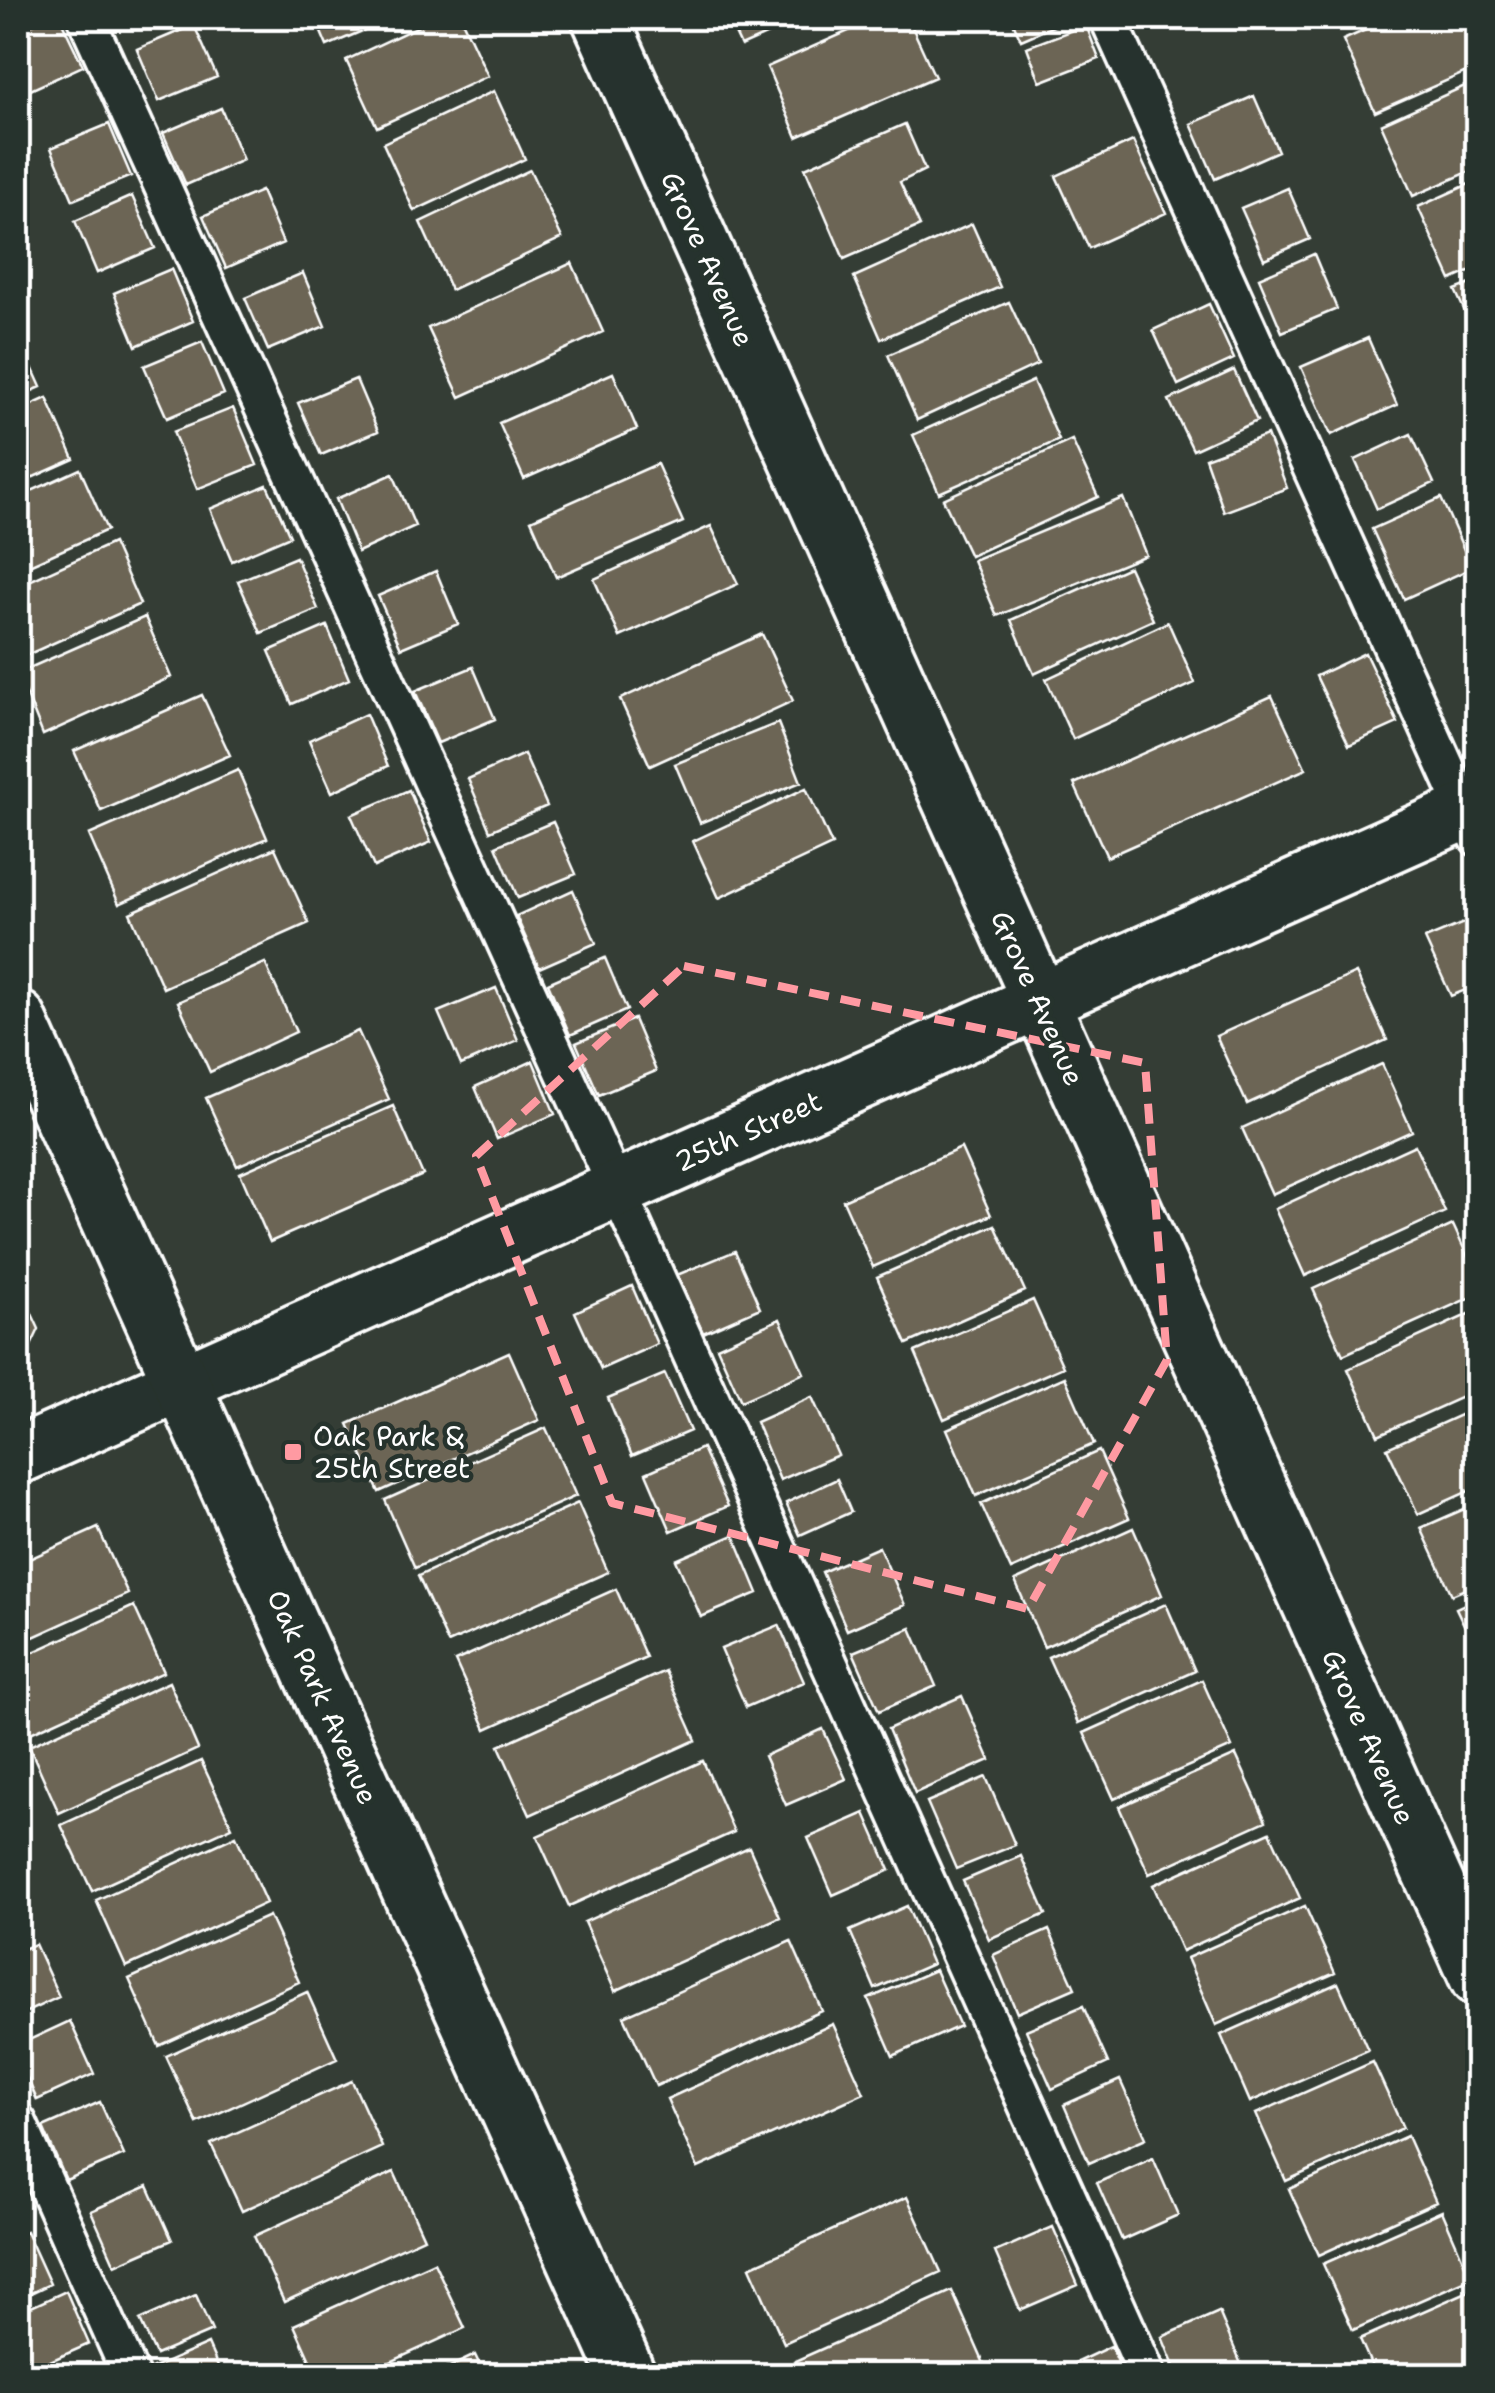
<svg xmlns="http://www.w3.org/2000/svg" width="1495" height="2393" font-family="'Shantell Sans',sans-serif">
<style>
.building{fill:#6c6554;stroke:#fff;stroke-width:2.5}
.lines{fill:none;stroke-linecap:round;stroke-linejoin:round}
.service-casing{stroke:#fff;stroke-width:42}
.minor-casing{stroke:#fff;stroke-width:62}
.tertiary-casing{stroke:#fff;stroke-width:62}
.service{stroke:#26332d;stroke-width:35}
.minor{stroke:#26332d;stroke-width:55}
.tertiary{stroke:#26332d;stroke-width:55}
.marked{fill:none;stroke:#ff9aa2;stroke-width:8;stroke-dasharray:20 12;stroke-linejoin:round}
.poi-dot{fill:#ff9aa2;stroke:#26332d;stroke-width:4}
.labels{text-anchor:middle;stroke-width:9;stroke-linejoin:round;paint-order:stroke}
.street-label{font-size:28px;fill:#fff;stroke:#26332d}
.poi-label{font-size:28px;fill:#fff;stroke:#26332d;text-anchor:start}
</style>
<rect width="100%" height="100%" fill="#343d35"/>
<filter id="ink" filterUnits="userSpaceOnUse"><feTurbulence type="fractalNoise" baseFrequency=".01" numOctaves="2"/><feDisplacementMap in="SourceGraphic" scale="20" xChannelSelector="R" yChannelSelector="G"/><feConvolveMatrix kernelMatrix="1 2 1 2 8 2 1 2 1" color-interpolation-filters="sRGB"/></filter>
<g filter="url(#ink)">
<path class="building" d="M45,18H60L83,66L26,92L18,75V31Z
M315,18H393L327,46Z
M436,18H461L488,76L377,127L346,60Z
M728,18H804L741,46Z
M878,18H908L935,77L797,137L767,67Z
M1011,18H1072L1021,40Z
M1393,18H1478V67L1375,112L1343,40Z
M194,25L217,77L159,101L137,49Z
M1086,25L1099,59L1040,82L1027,47Z
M1478,80V168L1413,196L1381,124Z
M494,91L525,159L414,211L383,143Z
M1254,96L1278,151L1215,179L1191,124Z
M221,108L243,160L186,185L163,133Z
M109,124L131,176L73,200L51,148Z
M905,124L925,170L900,182L920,226L844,259L805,168Z
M1133,141L1166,213L1089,248L1056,176Z
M530,170L562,238L451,290L420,222Z
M1478,180V268L1451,280L1418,207Z
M1288,188L1310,239L1264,259L1241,208Z
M261,191L283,243L226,268L203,216Z
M132,196L155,248L97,273L75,221Z
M972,224L1000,287L881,339L854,277Z
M1314,254L1337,309L1282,332L1259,278Z
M572,263L603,332L460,397L428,328Z
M171,269L193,321L136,346L114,293Z
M303,273L325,326L268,350L245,298Z
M1478,281V340L1455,290Z
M1009,302L1038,364L917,420L888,355Z
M1209,304L1234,359L1178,385L1153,330Z
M18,336L41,387L18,397Z
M1368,338L1397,405L1331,435L1301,367Z
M202,342L224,394L167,418L144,366Z
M1234,370L1257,421L1193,450L1169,400Z
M613,373L637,429L524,479L499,423Z
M356,379L378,431L321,455L298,403Z
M1033,381L1059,440L939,493L913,435Z
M47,398L74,459L18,484V411Z
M233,408L257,465L197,489L173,432Z
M1411,434L1434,483L1377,509L1355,460Z
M1267,435L1287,488L1224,512L1205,458Z
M1072,440L1098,497L970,556L943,499Z
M657,464L683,522L556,577L531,520Z
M80,469L107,530L18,570V497Z
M393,474L415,526L358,552L336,499Z
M267,485L290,536L232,561L210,509Z
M1123,498L1146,555L997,616L973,560Z
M1441,498L1472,568L1404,599L1372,529Z
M711,526L738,584L620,637L594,579Z
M113,543L140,604L18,659V586Z
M296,557L318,609L261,633L238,581Z
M1129,567L1153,620L1034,674L1011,620Z
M436,571L458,624L401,648L378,596Z
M145,617L171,677L43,735L18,673Z
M1168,622L1195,683L1073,739L1046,679Z
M327,626L349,679L292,704L269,651Z
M762,634L793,701L650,766L620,699Z
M1365,653L1398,723L1349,745L1316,676Z
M473,667L495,719L438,743L415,691Z
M202,695L230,755L101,811L74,751Z
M1272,696L1306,769L1107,857L1074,784Z
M366,714L388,766L332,792L309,740Z
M778,723L801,782L700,823L675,764Z
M524,754L547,806L490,831L468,779Z
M238,770L267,838L119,904L89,835Z
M806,788L832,845L719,898L693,841Z
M409,790L431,842L374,867L351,815Z
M553,822L576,874L518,898L496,846Z
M275,848L309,923L163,988L130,913Z
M573,890L596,943L539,968L516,916Z
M1478,917V985L1451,996L1425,939Z
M605,958L627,1010L570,1035L548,983Z
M265,963L296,1032L210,1072L178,1002Z
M1356,973L1387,1040L1247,1104L1216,1036Z
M496,988L518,1040L461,1065L438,1012Z
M634,1019L656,1071L599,1095L576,1043Z
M1478,1029V1067L1464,1035Z
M358,1031L389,1099L237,1166L206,1098Z
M533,1061L555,1114L497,1139L475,1087Z
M1382,1064L1412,1131L1272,1194L1242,1128Z
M393,1106L423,1175L270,1242L240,1173Z
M1415,1145L1445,1212L1305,1276L1275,1209Z
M961,1148L991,1215L873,1267L843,1200Z
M995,1225L1025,1291L907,1344L877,1277Z
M1453,1225L1478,1279V1294L1343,1355L1313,1289Z
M735,1251L760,1308L703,1333L677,1275Z
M632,1286L657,1344L601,1369L575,1312Z
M18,1298L26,1301L39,1329L31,1346L18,1355Z
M1033,1300L1063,1367L944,1419L915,1352Z
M1478,1310V1390L1378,1435L1348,1369Z
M780,1319L804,1373L741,1401L717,1347Z
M509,1352L539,1420L379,1492L348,1424Z
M665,1374L690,1431L632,1456L608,1398Z
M1065,1377L1094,1444L976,1496L947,1429Z
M812,1397L838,1455L780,1480L756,1422Z
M1478,1407V1487L1418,1514L1387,1448Z
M546,1428L576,1496L415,1568L385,1500Z
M702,1448L728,1506L671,1531L646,1473Z
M1099,1451L1129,1518L1011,1570L981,1504Z
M837,1479L851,1512L800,1535L786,1503Z
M578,1503L608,1572L448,1643L418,1576Z
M1478,1503V1584L1452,1595L1421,1528Z
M98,1528L128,1594L18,1644V1564Z
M1133,1528L1162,1595L1044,1647L1015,1581Z
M734,1535L758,1593L701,1617L676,1560Z
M879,1547L905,1605L847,1630L822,1572Z
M616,1589L646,1657L486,1729L455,1661Z
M1478,1598V1654L1456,1608Z
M1166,1604L1195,1671L1078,1723L1048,1657Z
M134,1606L164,1672L24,1736L18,1723V1659Z
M779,1625L804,1682L746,1707L721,1649Z
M911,1628L936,1686L879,1711L853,1652Z
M665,1671L696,1740L530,1815L499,1746Z
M1202,1680L1232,1747L1114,1799L1084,1733Z
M169,1682L198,1749L59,1813L29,1746Z
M962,1696L990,1760L915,1793L888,1729Z
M823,1729L846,1779L786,1805L764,1756Z
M1236,1755L1266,1821L1149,1874L1119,1807Z
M201,1761L232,1827L92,1891L61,1825Z
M703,1761L734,1832L569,1906L537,1836Z
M986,1777L1015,1845L956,1869L927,1802Z
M865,1813L890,1870L833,1895L808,1838Z
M1270,1832L1300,1898L1182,1951L1153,1885Z
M236,1836L266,1903L126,1967L96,1900Z
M749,1847L780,1917L615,1991L584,1922Z
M1021,1856L1046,1914L989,1939L963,1881Z
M907,1906L932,1964L875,1989L850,1931Z
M1305,1906L1335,1973L1216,2025L1187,1958Z
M269,1916L299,1982L159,2046L129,1979Z
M1049,1930L1075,1988L1017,2013L993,1955Z
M791,1941L822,2011L656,2086L624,2016Z
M35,1944L59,1997L18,2016V1951Z
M935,1970L960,2026L893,2056L868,1999Z
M1338,1983L1368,2050L1250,2102L1221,2035Z
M307,1992L337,2059L197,2123L166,2056Z
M1083,2006L1108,2063L1052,2089L1026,2030Z
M70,2021L94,2074L37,2100L18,2057V2045Z
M833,2024L864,2093L698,2168L667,2099Z
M1373,2062L1403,2128L1286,2181L1256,2114Z
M1120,2080L1146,2138L1089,2163L1064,2105Z
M352,2081L382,2147L242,2211L211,2144Z
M100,2102L124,2155L66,2180L43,2127Z
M1407,2136L1436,2202L1319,2255L1289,2189Z
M1153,2158L1178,2215L1122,2240L1097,2183Z
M394,2172L424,2238L284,2302L254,2236Z
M148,2186L172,2240L115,2265L91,2211Z
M907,2197L941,2272L784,2343L750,2267Z
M1442,2211L1471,2278L1353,2330L1323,2264Z
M1053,2227L1078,2285L1020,2310L995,2252Z
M26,2231L50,2284L18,2299V2235Z
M434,2262L465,2328L360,2376H317L294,2325Z
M1478,2287V2367L1458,2376H1376L1360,2339Z
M66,2291L89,2344L32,2369L18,2336V2313Z
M952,2291L985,2366L965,2376H801L795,2361Z
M196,2295L212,2331L156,2355L140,2320Z
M1219,2312L1244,2371L1233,2376H1178L1162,2337Z
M208,2344L222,2376H154L151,2369Z
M1111,2346L1124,2376H1060L1058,2371Z
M475,2355L485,2376H431Z"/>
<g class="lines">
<g class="service-casing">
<path id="service" d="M86,18L617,1189L1148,2376
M1108,18L1478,838
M18,2122L131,2376"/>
</g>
<g class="minor-casing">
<path id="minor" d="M600,18L1478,1978
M18,1456L1478,806"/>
</g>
<g class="tertiary-casing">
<path id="tertiary" d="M18,1019L628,2376"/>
</g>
<use href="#service" class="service"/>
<use href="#minor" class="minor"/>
<use href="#tertiary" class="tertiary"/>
</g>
</g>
<path class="marked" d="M684,966L1145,1063L1167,1360L1028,1609L612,1503L476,1156Z"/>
<rect class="poi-dot" x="283" y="1442" width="20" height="20" rx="5"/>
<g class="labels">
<g class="street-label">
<text transform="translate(708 259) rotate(66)" y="10">Grove Avenue</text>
<text transform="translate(1038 998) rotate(66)" y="10">Grove Avenue</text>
<text transform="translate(748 1131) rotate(-24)" y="10">25th Street</text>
<text transform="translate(323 1697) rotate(66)" y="10">Oak Park Avenue</text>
<text transform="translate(1369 1737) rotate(66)" y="10">Grove Avenue</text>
</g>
<g class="poi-label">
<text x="313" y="1446">Oak Park &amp;<tspan x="313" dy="32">25th Street</tspan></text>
</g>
</g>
<rect width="1495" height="2393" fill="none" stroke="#26332d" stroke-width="60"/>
<rect x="30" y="30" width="1435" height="2333" fill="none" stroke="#fff" stroke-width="4" filter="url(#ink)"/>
</svg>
